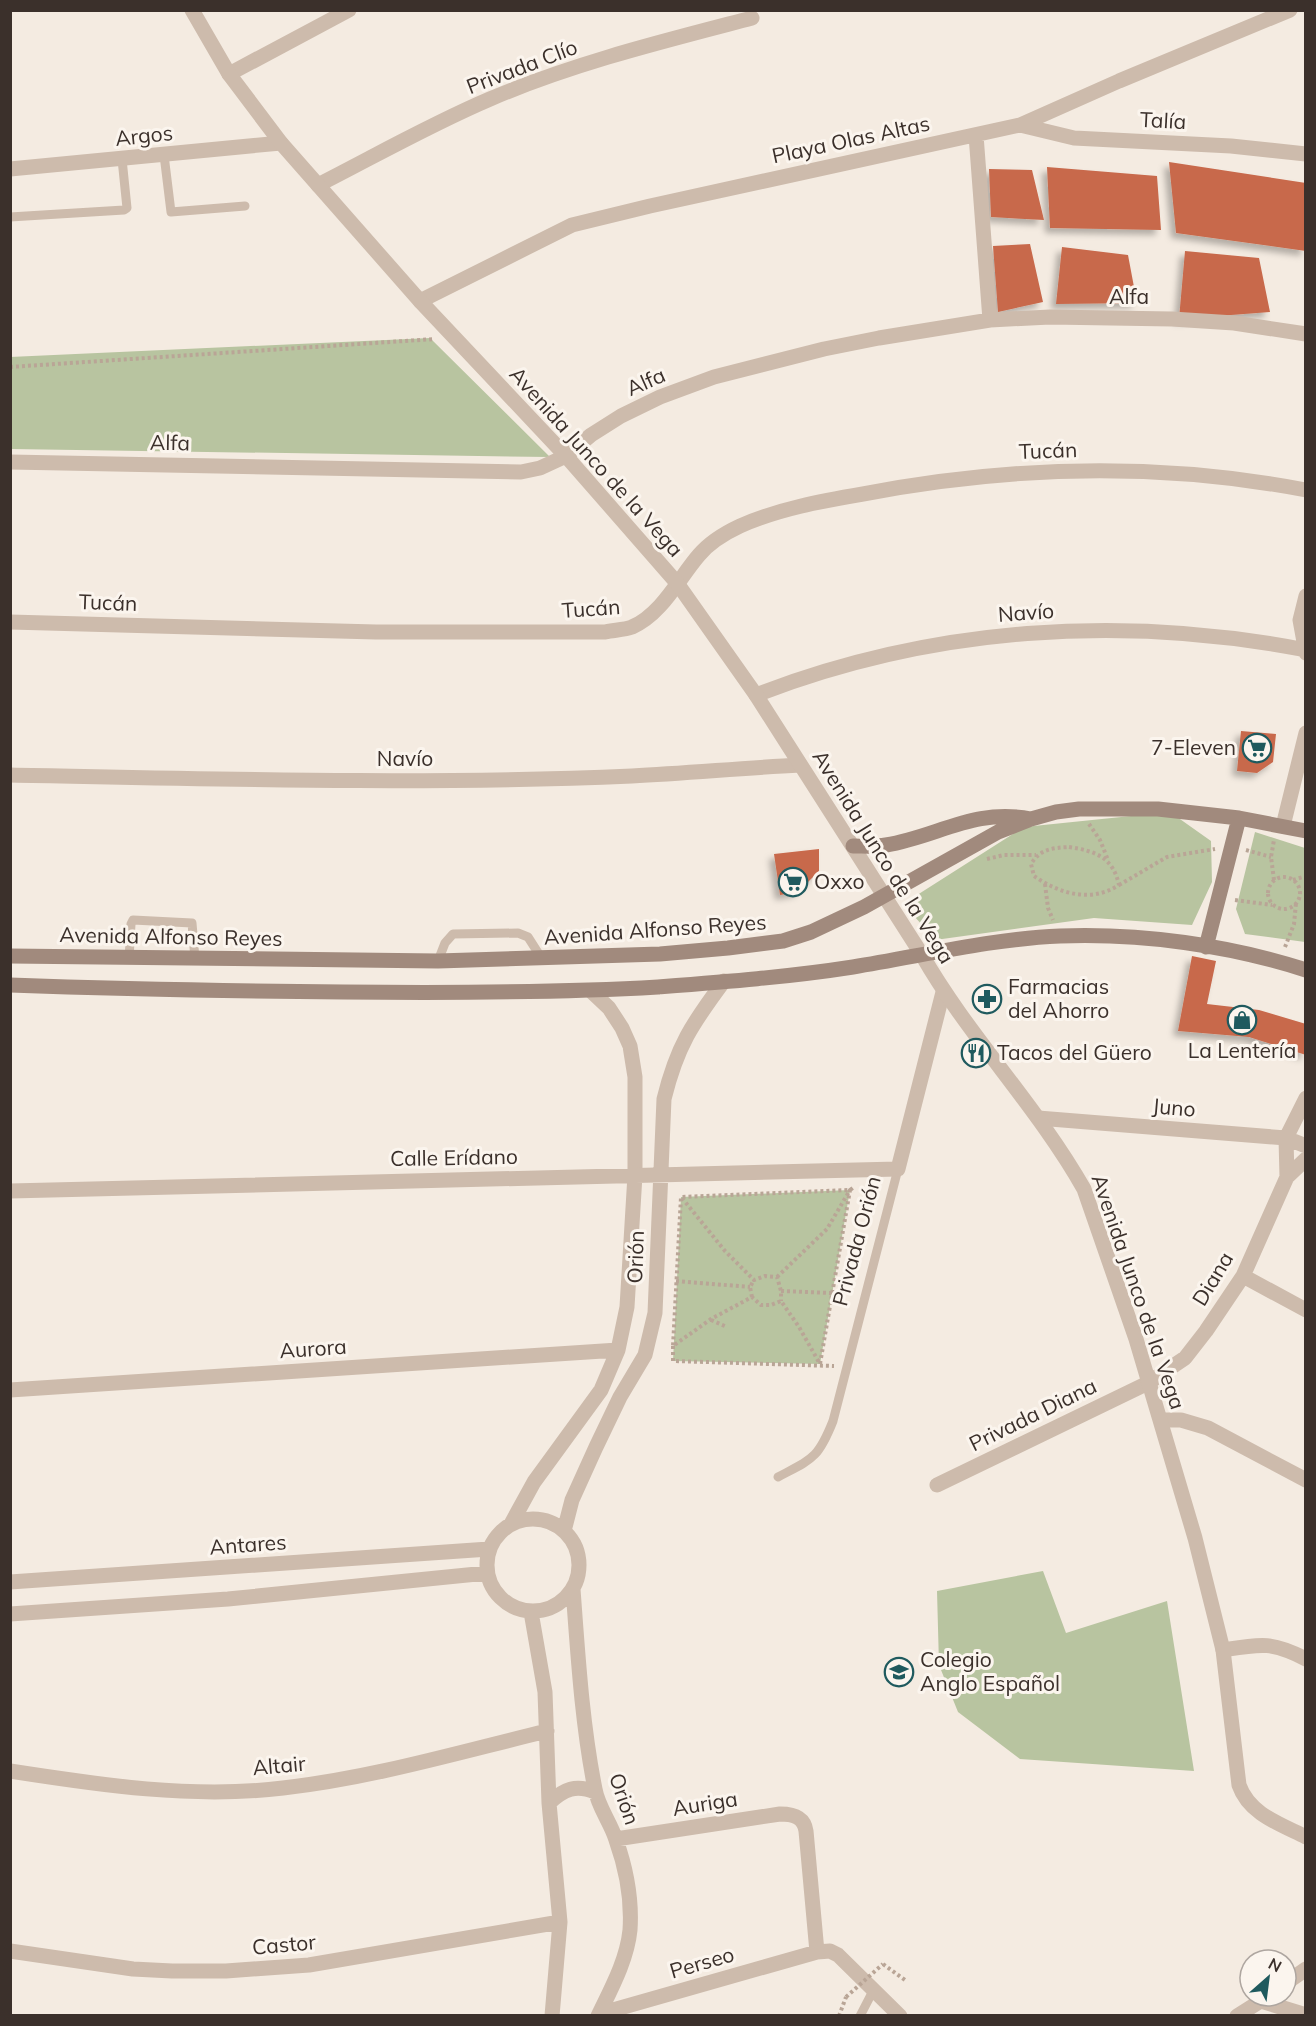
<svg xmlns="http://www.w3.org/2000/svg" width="1316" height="2026" font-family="Mulish,sans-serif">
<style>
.green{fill:#b8c4a0}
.building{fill:#c8694b;filter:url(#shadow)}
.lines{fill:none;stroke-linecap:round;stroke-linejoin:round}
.path{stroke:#b9a596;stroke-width:4;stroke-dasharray:3 3;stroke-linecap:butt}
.service{stroke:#cdbbac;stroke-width:9}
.minor{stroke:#cdbbac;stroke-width:15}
.tertiary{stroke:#cdbbac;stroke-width:15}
.secondary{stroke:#a18a7d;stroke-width:15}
.path-bridge{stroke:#b9a596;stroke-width:4;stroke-dasharray:3 3;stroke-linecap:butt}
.labels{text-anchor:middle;stroke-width:6;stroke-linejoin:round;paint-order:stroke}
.street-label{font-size:21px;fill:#3b302b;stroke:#fbf5ee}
.poi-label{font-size:21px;fill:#3b302b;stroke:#fbf5ee;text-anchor:start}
</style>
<defs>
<filter id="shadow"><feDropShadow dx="-5" dy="5" stdDeviation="3" flood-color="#0004"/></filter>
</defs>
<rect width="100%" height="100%" fill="#f4ebe1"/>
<path class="green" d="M430,338L550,457L11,449L10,357Z
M1170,812L1211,841L1212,882L1192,925L1094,918L935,940L915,917L914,897L1024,827Z
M1255,832L1305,848V942L1245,934L1236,909Z
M850,1190L820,1364L673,1361L681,1197Z
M1043,1571L1066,1633L1167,1601L1194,1771L1020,1759L958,1712L939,1665L937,1591Z"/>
<path class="building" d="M1169,162L1306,183V251L1176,233Z
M1047,167L1157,176L1161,230L1050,228Z
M989,169L1032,170L1044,220L991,217Z
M1030,244L1043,302L998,312L993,246Z
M1062,247L1128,255L1137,303L1056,304Z
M1185,251L1259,258L1270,312L1179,319Z
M1241,731L1276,734L1273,762L1257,773L1237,771Z
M819,849V871L798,892L780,895L774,854Z
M1192,956L1216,961L1207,1004L1259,1010L1306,1024V1055L1249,1037L1178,1031Z"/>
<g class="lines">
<path class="path" d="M10,367L435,339
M1089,824L1100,840L1108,860
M1069,847C1095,851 1113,857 1119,885C1091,903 1060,894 1034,876L1031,864C1040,849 1052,848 1069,847Z
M1246,850L1271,857
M987,859L1004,855H1036
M1268 893a16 16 0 1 1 32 0a16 16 0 1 1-32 0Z
M1274,880L1271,857L1274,840
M1293,880L1306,876
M1045,884L1048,908L1053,920
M1119,885L1167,857L1215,849
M1235,900L1272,905
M1285,947L1294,924L1296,903
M682,1198L725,1251L754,1280L765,1276L777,1277L781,1291V1301
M777,1277L827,1229L850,1190L820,1364L799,1327L781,1301L771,1305H761L752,1297L711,1319L673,1346L681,1197L850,1190L854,1187
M676,1281L750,1287
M781,1291L832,1293
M752,1297L750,1287L754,1280
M711,1320L727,1327
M673,1346V1361L834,1366
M883,1964L905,1980
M839,2016L846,1997"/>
<path class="service" d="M164,155L171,212L245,206
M10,217L124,210L127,208L122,159
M129,959L131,924L133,920L192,923L195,959
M438,961L445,943L453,934L518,933L528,937L542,959
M778,1477C812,1459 818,1459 833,1421L898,1169
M860,2016L874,1989"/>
<path class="minor" d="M229,74L349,10
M1020,125L1074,138L1231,146L1306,154
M976,135L990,320
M10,169L281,143
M318,185C375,156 431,124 490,99C574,63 664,41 752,18
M420,301L572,225L650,206L1020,125L1119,81L1290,10
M10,462L521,472L540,468L566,456L591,435L621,416L660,397L714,377L824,349L879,338L990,320L1050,317L1172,319L1234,323L1306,334
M1306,596L1300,620L1306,653
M10,622L376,632H605C613,630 624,630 632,627C662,614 679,578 699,555C710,542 725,533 740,526C778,509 822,501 863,494C1009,466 1159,462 1306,490
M756,695C931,627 1121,614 1306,650
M10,775C218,779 425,785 632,776C688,773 744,768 800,765
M1283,826L1306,733
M1038,1118L1286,1138L1306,1146
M1287,1177L1286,1138L1306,1098
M10,1191L898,1169L943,992
M1243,1276L1306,1310
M10,1390L618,1350
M1161,1420H1181L1208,1428L1306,1480
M937,1485L1148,1383L1185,1358L1206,1331L1243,1276L1287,1177L1306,1159
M487 1565a46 46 0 1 1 92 0a46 46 0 1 1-92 0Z
M511,1524L534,1482L601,1390L618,1350L627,1307L635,1175V1077L630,1046L622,1028L609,1008L591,991
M564,1531L572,1500L596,1447L620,1397L645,1355L655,1313L664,1099C677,1046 692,1024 724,981
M10,1582L489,1549
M573,1589C578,1656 582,1724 595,1789C598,1807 611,1823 616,1840C626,1868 632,1900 630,1930C627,1960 611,1989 598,2016
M531,1612L545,1692L549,1803L560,1922L552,2016
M10,1614L228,1599L487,1573
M1223,1650C1260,1644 1271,1641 1306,1659
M10,1771C100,1785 193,1799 283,1788C372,1778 460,1752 547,1731
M549,1803C564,1789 576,1784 595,1792
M616,1839L780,1814C793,1814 804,1817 806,1831L817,1952
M10,1951L133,1969L172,1971H226L309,1965L560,1922
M1286,1983L1306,1969
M1261,2001L1306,2015
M599,2014L817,1952L830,1951L838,1955L900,2016
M1237,2016L1267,1997"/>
<path class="tertiary" d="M192,10L229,74L281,143L420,301L566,456L677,583L756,695L922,955C969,1037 1037,1106 1084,1189L1136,1339L1195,1538L1223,1650L1239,1785C1249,1814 1280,1824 1306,1837"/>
<path class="secondary" d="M853,846C864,846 875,847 886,845C939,836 974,808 1031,819
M1206,947L1239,818
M10,956L438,961L660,954L728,948L783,941L811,932L864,907L998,832L1031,819L1056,812L1079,809H1158L1239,818L1306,831
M10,985C122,989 233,991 344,992C449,993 554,993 658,987C723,982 789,977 853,967C922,956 990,939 1060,936C1142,933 1228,945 1306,970"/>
<path class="path-bridge" d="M846,1997L883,1964"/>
</g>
<defs>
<g id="supermarket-ring" transform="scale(1.5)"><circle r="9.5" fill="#fbf5ee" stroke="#1f5a5e" stroke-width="1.5"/><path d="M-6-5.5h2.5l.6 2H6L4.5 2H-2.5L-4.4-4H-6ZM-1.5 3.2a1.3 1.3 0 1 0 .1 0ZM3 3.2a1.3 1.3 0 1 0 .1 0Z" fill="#1f5a5e"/></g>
<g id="pharmacy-ring" transform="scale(1.5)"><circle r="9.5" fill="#fbf5ee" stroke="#1f5a5e" stroke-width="1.5"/><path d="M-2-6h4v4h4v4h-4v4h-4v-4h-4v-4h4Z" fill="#1f5a5e"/></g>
<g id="shop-ring" transform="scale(1.5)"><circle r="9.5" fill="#fbf5ee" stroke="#1f5a5e" stroke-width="1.5"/><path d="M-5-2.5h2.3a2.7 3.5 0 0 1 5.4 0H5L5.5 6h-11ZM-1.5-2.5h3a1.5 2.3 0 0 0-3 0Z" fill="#1f5a5e"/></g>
<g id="restaurant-ring" transform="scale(1.5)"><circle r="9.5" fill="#fbf5ee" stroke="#1f5a5e" stroke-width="1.5"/><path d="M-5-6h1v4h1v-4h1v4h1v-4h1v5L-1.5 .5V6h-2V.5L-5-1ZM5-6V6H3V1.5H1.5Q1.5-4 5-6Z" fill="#1f5a5e"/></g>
<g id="university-ring" transform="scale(1.5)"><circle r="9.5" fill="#fbf5ee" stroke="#1f5a5e" stroke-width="1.5"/><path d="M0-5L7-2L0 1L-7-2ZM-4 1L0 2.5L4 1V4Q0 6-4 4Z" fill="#1f5a5e"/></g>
</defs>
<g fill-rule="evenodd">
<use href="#supermarket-ring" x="1257" y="748"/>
<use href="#supermarket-ring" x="793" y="882"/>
<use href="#pharmacy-ring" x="987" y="999"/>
<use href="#shop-ring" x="1242" y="1020"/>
<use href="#restaurant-ring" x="976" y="1053"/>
<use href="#university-ring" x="899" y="1672"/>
</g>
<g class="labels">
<g class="street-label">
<text transform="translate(522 67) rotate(-21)" y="7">Privada Clío</text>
<text transform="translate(1163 121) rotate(3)" y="7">Talía</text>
<text transform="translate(144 136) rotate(-6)" y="7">Argos</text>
<text transform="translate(851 140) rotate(-12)" y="7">Playa Olas Altas</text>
<text x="1129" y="304">Alfa</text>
<text transform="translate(646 382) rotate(-24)" y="7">Alfa</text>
<text transform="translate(170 443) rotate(1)" y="7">Alfa</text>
<text transform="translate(1048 451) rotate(-2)" y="7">Tucán</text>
<text transform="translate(596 462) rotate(48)" y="7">Avenida Junco de la Vega</text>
<text transform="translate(108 603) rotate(2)" y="7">Tucán</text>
<text transform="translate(591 609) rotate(-4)" y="7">Tucán</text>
<text transform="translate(1026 613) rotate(-4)" y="7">Navío</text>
<text x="405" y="766">Navío</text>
<text transform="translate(883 857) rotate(58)" y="7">Avenida Junco de la Vega</text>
<text transform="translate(655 930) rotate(-4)" y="7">Avenida Alfonso Reyes</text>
<text transform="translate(171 937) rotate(1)" y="7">Avenida Alfonso Reyes</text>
<text transform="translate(1174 1108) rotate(5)" y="7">Juno</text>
<text transform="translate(454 1158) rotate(-1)" y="7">Calle Erídano</text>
<text transform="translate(857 1241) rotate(-75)" y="7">Privada Orión</text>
<text transform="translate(636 1257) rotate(-88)" y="7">Orión</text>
<text transform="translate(1213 1279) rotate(-59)" y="7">Diana</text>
<text transform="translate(1138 1292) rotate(71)" y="7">Avenida Junco de la Vega</text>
<text transform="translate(313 1349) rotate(-4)" y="7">Aurora</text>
<text transform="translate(1033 1415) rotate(-26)" y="7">Privada Diana</text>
<text transform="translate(248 1545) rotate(-4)" y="7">Antares</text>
<text transform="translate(279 1766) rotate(-5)" y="7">Altair</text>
<text transform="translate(624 1799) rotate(71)" y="7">Orión</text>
<text transform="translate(705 1804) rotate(-9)" y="7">Auriga</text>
<text transform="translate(284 1945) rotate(-5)" y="7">Castor</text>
<text transform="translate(702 1963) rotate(-16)" y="7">Perseo</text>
</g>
<g class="poi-label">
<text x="1236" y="755" text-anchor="end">7-Eleven</text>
<text x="814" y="889">Oxxo</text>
<text x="1008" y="994">Farmacias<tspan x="1008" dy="24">del Ahorro</tspan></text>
<text x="1242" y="1058" text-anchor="middle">La Lentería</text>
<text x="997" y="1060">Tacos del Güero</text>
<text x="920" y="1667">Colegio<tspan x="920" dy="24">Anglo Español</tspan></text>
</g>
</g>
<rect width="1316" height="2026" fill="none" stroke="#3b302b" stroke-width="24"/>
<g transform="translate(1268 1978) rotate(28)"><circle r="28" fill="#fbf5ee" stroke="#aea6a0" stroke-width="1.5"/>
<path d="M0-4.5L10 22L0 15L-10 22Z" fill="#1f5a5e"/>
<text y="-9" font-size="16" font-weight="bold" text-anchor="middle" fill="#3b302b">N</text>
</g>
</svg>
